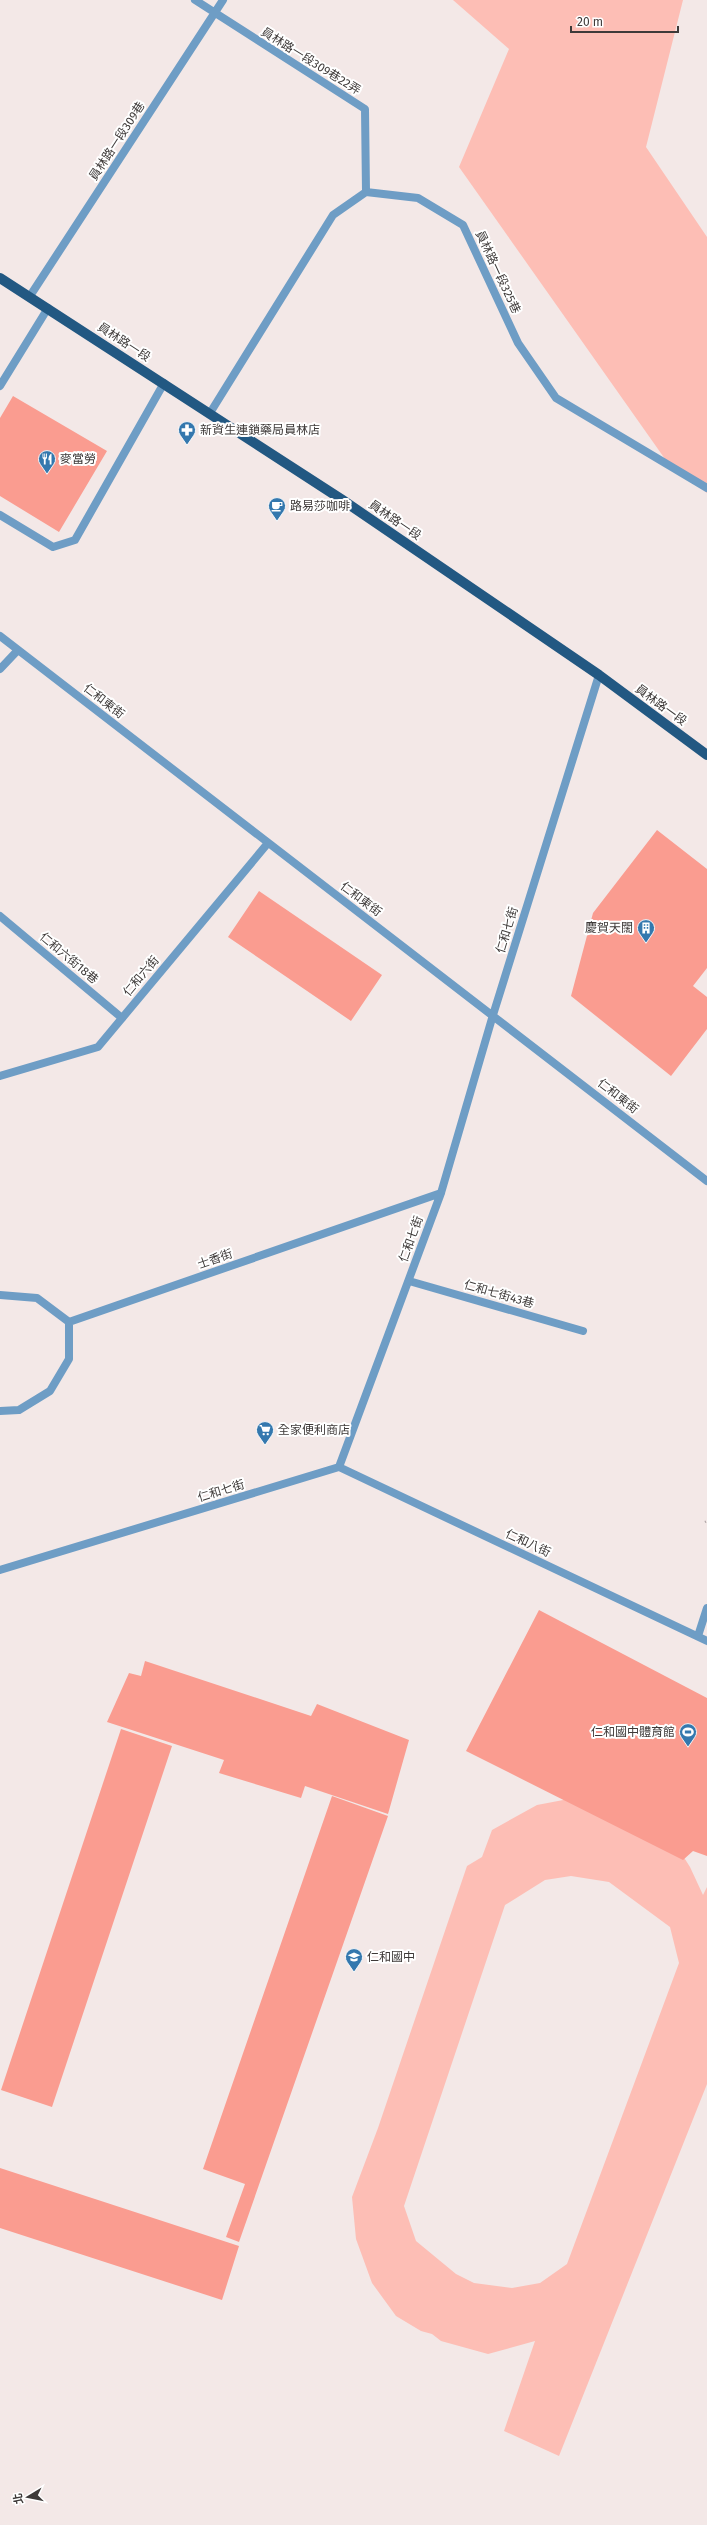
<svg xmlns="http://www.w3.org/2000/svg" width="707" height="2525" font-family="'Fira Sans','Noto Sans TC',sans-serif">
<style>
.green{fill:#fdbeb5;fill-rule:evenodd}
.building{fill:#fa9c90}
.lines{fill:none;stroke-linecap:round;stroke-linejoin:round}
.path{stroke:#a59d9c;stroke-width:2.5;stroke-dasharray:1 3;stroke-linecap:butt}
.lane{stroke:#6e9dc5;stroke-width:8}
.street{stroke:#6e9dc5;stroke-width:8}
.primary{stroke:#225882;stroke-width:10}
.labels{text-anchor:middle;stroke-width:4;stroke-linejoin:round;paint-order:stroke}
.street-label{font-size:12px;fill:#3e3a39;stroke:#fff}
.poi-label{font-size:12px;fill:#3e3a39;stroke:#fff;text-anchor:start}
</style>
<rect width="100%" height="100%" fill="#f3e8e7"/>
<path class="green" d="M453,0H683L646,147L707,237V493L665,459L459,167L509,49Z
M579,1797L666,1829L690,1867L703,1895L707,1887V2084L559,2456L504,2431L535,2341L488,2354L441,2341L432,2334L421,2331L396,2316L372,2283L356,2239L352,2197L378,2128L467,1866L482,1857L492,1830L537,1805ZM571,1876L609,1882L670,1927L679,1963L567,2264L540,2283L512,2288L474,2283L456,2274L416,2241L404,2206L505,1905L545,1880Z"/>
<path class="building" d="M13,396L107,451L59,532L0,496V418Z
M657,830L707,869V968L693,986L707,997V1029L671,1076L571,996L593,913Z
M259,891L382,975L351,1021L228,937Z
M539,1610L707,1698V1856L693,1851L683,1860L466,1751Z
M145,1661L311,1716L317,1704L409,1740L388,1814L305,1786L301,1798L219,1773L224,1760L107,1722L129,1673L141,1676Z
M121,1729L172,1746L52,2107L1,2090Z
M332,1796L388,1816L239,2242L226,2237L245,2184L203,2169Z
M0,2168L239,2246L222,2300L0,2228Z"/>
<g class="lines">
<path class="path" d="M705,1522L707,1521"/>
<path class="lane" d="M195,0L365,109L366,192
M30,296L223,0
M0,386L48,308
M210,413L333,215L366,192L418,198L463,225L518,343L556,398L707,488
M0,515L53,547L75,540L164,383
M0,916L122,1018
M409,1281L583,1331"/>
<path class="street" d="M0,636L707,1181
M0,669L18,650
M0,1076L98,1047L268,843
M0,1295L37,1298L69,1322
M69,1322L441,1193
M0,1411L19,1410L50,1391L69,1359V1322
M339,1467L707,1641
M0,1570L339,1467L441,1193L493,1015L599,675
M698,1636L707,1608"/>
<path class="primary" d="M0,278L341,499L599,675L707,755"/>
</g>
<defs>
<g id="pharmacy-pin" transform="scale(0.9)"><path d="M0 17L-7.5 6A9.5 9.5 0 1 1 7.5 6Z" fill="#3478ae" stroke="#fff"/><path d="M-2-6h4v4h4v4h-4v4h-4v-4h-4v-4h4Z" fill="#fff"/></g>
<g id="restaurant-pin" transform="scale(0.9)"><path d="M0 17L-7.5 6A9.5 9.5 0 1 1 7.5 6Z" fill="#3478ae" stroke="#fff"/><path d="M-5-6h1v4h1v-4h1v4h1v-4h1v5L-1.5 .5V6h-2V.5L-5-1ZM5-6V6H3V1.5H1.5Q1.5-4 5-6Z" fill="#fff"/></g>
<g id="cafe-pin" transform="scale(0.9)"><path d="M0 17L-7.5 6A9.5 9.5 0 1 1 7.5 6Z" fill="#3478ae" stroke="#fff"/><path d="M-5.5-4.5H6V0H3Q3 3.5 0 3.5H-2.5Q-5.5 3.5-5.5 0ZM3-3.2v2h1.7v-2ZM-6 4.5H4V6H-6Z" fill="#fff"/></g>
<g id="building-pin" transform="scale(0.9)"><path d="M0 17L-7.5 6A9.5 9.5 0 1 1 7.5 6Z" fill="#3478ae" stroke="#fff"/><path d="M-4-6H4V6H1V3H-1V6H-4ZM-2.5-4.3h1.7v1.8h-1.7ZM.8-4.3h1.7v1.8H.8ZM-2.5-1h1.7V.8h-1.7ZM.8-1h1.7V.8H.8Z" fill="#fff"/></g>
<g id="supermarket-pin" transform="scale(0.9)"><path d="M0 17L-7.5 6A9.5 9.5 0 1 1 7.5 6Z" fill="#3478ae" stroke="#fff"/><path d="M-6-5.5h2.5l.6 2H6L4.5 2H-2.5L-4.4-4H-6ZM-1.5 3.2a1.3 1.3 0 1 0 .1 0ZM3 3.2a1.3 1.3 0 1 0 .1 0Z" fill="#fff"/></g>
<g id="stadium-pin" transform="scale(0.9)"><path d="M0 17L-7.5 6A9.5 9.5 0 1 1 7.5 6Z" fill="#3478ae" stroke="#fff"/><path d="M0-5a6.5 5 0 1 0 0 10a6.5 5 0 1 0 0-10ZM-3.5-1.8h7v3.6h-7Z" fill="#fff"/></g>
<g id="school-pin" transform="scale(0.9)"><path d="M0 17L-7.5 6A9.5 9.5 0 1 1 7.5 6Z" fill="#3478ae" stroke="#fff"/><path d="M0-5L7-2L0 1L-7-2ZM-4 1L0 2.5L4 1V4Q0 6-4 4Z" fill="#fff"/></g>
</defs>
<g fill-rule="evenodd">
<use href="#pharmacy-pin" x="187" y="430"/>
<use href="#restaurant-pin" x="47" y="459"/>
<use href="#cafe-pin" x="277" y="506"/>
<use href="#building-pin" x="646" y="928"/>
<use href="#supermarket-pin" x="265" y="1430"/>
<use href="#stadium-pin" x="688" y="1732"/>
<use href="#school-pin" x="354" y="1957"/>
</g>
<g class="labels">
<g class="street-label">
<text transform="translate(311 61) rotate(32)" y="4">員林路一段309巷22弄</text>
<text transform="translate(117 141) rotate(-57)" y="4">員林路一段309巷</text>
<text transform="translate(498 272) rotate(65)" y="4">員林路一段325巷</text>
<text transform="translate(124 342) rotate(33)" y="4">員林路一段</text>
<text transform="translate(395 520) rotate(34)" y="4">員林路一段</text>
<text transform="translate(104 701) rotate(38)" y="4">仁和東街</text>
<text transform="translate(661 705) rotate(36)" y="4">員林路一段</text>
<text transform="translate(361 899) rotate(37)" y="4">仁和東街</text>
<text transform="translate(507 930) rotate(-73)" y="4">仁和七街</text>
<text transform="translate(69 958) rotate(40)" y="4">仁和六街18巷</text>
<text transform="translate(141 976) rotate(-50)" y="4">仁和六街</text>
<text transform="translate(618 1096) rotate(38)" y="4">仁和東街</text>
<text transform="translate(411 1239) rotate(-70)" y="4">仁和七街</text>
<text transform="translate(215 1259) rotate(-19)" y="4">士香街</text>
<text transform="translate(499 1294) rotate(16)" y="4">仁和七街43巷</text>
<text transform="translate(221 1491) rotate(-17)" y="4">仁和七街</text>
<text transform="translate(528 1543) rotate(25)" y="4">仁和八街</text>
</g>
<g class="poi-label">
<text x="200" y="434">新資生連鎖藥局員林店</text>
<text x="60" y="463">麥當勞</text>
<text x="290" y="510">路易莎咖啡</text>
<text x="633" y="932" text-anchor="end">慶賀天闊</text>
<text x="278" y="1434">全家便利商店</text>
<text x="675" y="1736" text-anchor="end">仁和國中體育館</text>
<text x="367" y="1961">仁和國中</text>
</g>
</g>
<g transform="translate(28 2497) rotate(260)" stroke="#ffffff" stroke-width="3" paint-order="stroke">
<path d="M0-3L7 15L0 10L-7 15Z" fill="#3e3a39"/>
<text y="-6" font-size="11" font-weight="bold" text-anchor="middle" fill="#3e3a39">北</text>
</g>
<path d="M571 26v6h107v-6" fill="none" stroke="#3e3a39" stroke-width="2"/>
<text x="577" y="26" font-size="12" fill="#3e3a39" stroke="#ffffff" stroke-width="3" paint-order="stroke">20 m</text>
</svg>
